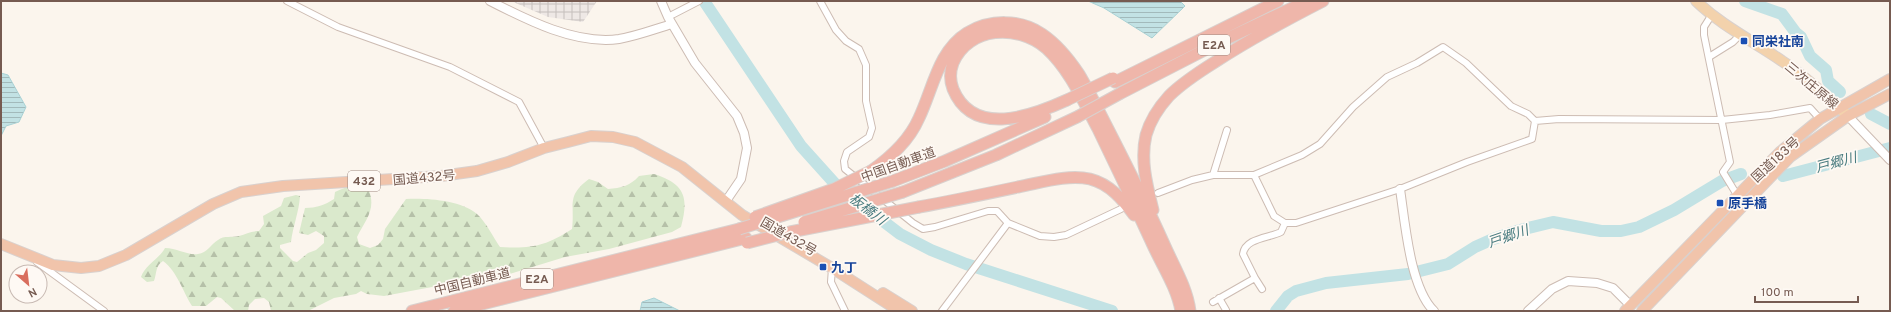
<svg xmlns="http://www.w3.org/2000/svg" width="1891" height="312" font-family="Overpass,'Noto Sans JP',sans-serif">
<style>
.industrial{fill:url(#industrial-grid)}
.forest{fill:url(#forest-firs)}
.water{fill:url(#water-rules);stroke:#a9d2d5}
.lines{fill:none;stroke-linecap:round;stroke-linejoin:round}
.river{stroke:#c2e2e4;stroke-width:12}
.minor-casing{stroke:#cdbcb3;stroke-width:8}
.tertiary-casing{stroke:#cdbcb3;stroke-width:10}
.primary-casing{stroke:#d9d1ce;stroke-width:12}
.trunk-casing{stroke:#d9d1ce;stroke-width:12}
.motorway-casing{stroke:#d9d1ce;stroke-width:13}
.minor{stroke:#fff;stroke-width:6}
.tertiary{stroke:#fff;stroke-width:8}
.primary{stroke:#f3d2ac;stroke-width:10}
.trunk{stroke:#f1c4ab;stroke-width:10}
.motorway{stroke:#efb6aa;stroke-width:11}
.motorway-bridge-casing{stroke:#d9d1ce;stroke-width:13;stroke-linecap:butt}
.motorway-bridge{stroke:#efb6aa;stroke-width:11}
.transit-dot{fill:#1a4fb4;stroke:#fef9f4;stroke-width:1.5}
.labels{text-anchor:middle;stroke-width:3.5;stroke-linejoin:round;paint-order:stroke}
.shield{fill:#fef9f4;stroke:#9f8a82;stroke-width:1}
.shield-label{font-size:12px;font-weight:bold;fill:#765b51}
.transit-label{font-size:13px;font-weight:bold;fill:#164399;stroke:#fef9f4;text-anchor:start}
.street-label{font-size:13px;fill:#765b51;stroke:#fef9f4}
.water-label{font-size:14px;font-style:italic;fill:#487b7f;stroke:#fef9f4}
</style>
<defs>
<pattern id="industrial-grid" width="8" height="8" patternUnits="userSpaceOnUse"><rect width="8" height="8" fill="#eee8e5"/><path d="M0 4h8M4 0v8" fill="none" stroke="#c5bfbc"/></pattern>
<pattern id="forest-firs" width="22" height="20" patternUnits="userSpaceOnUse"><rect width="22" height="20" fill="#dae9cc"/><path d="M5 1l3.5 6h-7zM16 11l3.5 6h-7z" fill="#b5c0a8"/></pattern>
<pattern id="water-rules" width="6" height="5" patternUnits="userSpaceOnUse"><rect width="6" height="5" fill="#c2e2e4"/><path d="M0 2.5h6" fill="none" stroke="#a2babb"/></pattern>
</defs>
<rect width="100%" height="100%" fill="#fbf5ed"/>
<path class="industrial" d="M511,1H597L583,22L548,17Z"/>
<path class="forest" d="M654,174C685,184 689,197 681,227L672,232L609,249L565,257L500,277L473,283L446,288L432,287L384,296L367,294L361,291L356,294L334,298L308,311H271L269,302L264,298L255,299L249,305L248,311H235L221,298L217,297L206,306H192C183,292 177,271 163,261C155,266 157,273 154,281L147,282L141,277C145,265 159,259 165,248C177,248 189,256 198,254C207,253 211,244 218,240C224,235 232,238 239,236C246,234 251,231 259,231L264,224L263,216L281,206L284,198L296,195L300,196C299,212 293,226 291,242L280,245V248L293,261L297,262L308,253L316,250L324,243V236L316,231L308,235L299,233L305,208C316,208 325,205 334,199L335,192C347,186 356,185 369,190C376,210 366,219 357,237L359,244L370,248L378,245L383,239L385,229L406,199C427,198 460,200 477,214C486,222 493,237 500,247C531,249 546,246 572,229C575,204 566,196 589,179L598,182L608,189C621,188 630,186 639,176Z"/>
<path class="water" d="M1088,1H1180L1185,6L1152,38L1104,8Z
M1,73L8,75L26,107L19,122L6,126L1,136Z
M654,298L680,311H640L642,302Z"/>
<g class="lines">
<path class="river" d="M704,1L801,146L837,186L900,234L931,250L966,264L1112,311
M1745,1L1782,14L1796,33L1801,37L1810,56L1826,70L1828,81L1840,92
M1871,114L1890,124
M1783,176L1890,148
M1276,311L1288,296L1296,291L1326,283L1408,274L1448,264L1475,247L1493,239L1520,230L1553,222L1601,231H1621L1639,227L1674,210L1722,181L1741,174"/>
<g class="minor-casing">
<path id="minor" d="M287,1L338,27L450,67L519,102L544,148
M820,1L836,30L846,41L859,49L866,65V101L872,128L869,137L847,152L844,161L845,169L913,223L923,229L935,227L988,211H997L1008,223L1040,236L1054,237L1066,235L1121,209
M1711,16L1704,27V35L1730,162L1723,172L1737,195
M668,17L699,1
M1709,57L1733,42L1740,35
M1535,121L1559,119L1722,120L1770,115L1810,108L1820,119
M1213,175L1227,130
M1254,175L1274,216L1285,223H1296L1400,189L1467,162L1532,139L1535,121
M1158,193L1192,180L1213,175H1254L1302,155L1320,144L1353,107L1387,77L1417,63L1443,47L1466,63L1511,106L1528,114L1535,121
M37,262L104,311
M832,268L831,282L845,311
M1255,278L1262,289
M1219,298L1226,310
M1213,302L1255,278L1243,254C1245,238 1269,238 1281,232L1285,223
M942,311L1008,223"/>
</g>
<g class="tertiary-casing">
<path id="tertiary" d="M490,1C527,20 576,45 619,39C637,36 655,29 672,24
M661,1L668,17L695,63L737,116L744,133L747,148L741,179L726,201
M1848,116L1890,160
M1400,189C1405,222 1410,288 1434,311
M1528,311L1552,289L1568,281L1597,283L1613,288L1630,305"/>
</g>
<g class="primary-casing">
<path id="primary" d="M1696,1C1722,26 1753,41 1782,61C1805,76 1825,95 1846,114"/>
</g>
<g class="trunk-casing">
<path id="trunk" d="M1,244L53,265L81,268L99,266L126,255L213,204L241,192L283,186L441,176L477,171L508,162L544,148L568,142L591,136L613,137L635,142L682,167L742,215L832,268L899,311
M883,293L912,311
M1625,311L1780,152L1820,119L1890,79
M1642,311L1790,157L1848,116L1890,94"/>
</g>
<g class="motorway-casing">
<path id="motorway" d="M1115,82L1278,1
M1121,93L1224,40L1307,1
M1067,100C1032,116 973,138 953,89C950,81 950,71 953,63C969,26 1018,24 1046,48C1070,70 1083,101 1098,129C1116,166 1134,204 1151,241C1161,264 1177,287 1181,311
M871,171C891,157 909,141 919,118C933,89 938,51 967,33C990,19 1020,19 1042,34C1057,44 1069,59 1079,74C1089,91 1098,109 1107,127C1127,166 1146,204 1164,244C1173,265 1187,287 1190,311
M893,181L945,161L1045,117
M903,192L996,155L1077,117
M919,207C952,201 985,194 1018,187C1040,183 1067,174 1090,179C1110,184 1123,200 1134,215
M1153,210C1147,186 1140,160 1146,135C1150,121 1159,107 1169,96C1182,83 1199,72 1215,62C1250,39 1286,20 1323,1
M412,311L739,229
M454,311L746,238"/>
</g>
<use href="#minor" class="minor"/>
<use href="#tertiary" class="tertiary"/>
<use href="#primary" class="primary"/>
<use href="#trunk" class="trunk"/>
<use href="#motorway" class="motorway"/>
<g class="motorway-bridge-casing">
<path id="motorway-bridge" d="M1067,100L1113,78
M1077,117L1121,93
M755,217L834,189L871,171
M804,222L903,192
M739,229L893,181
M747,243L790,232L919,207"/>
</g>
<use href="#motorway-bridge" class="motorway-bridge"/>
</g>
<g class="transit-dot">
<rect x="1740" y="37" width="8" height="8" rx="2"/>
<rect x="1716" y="199" width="8" height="8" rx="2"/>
<rect x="819" y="263" width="8" height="8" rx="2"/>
</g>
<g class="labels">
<g class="shield">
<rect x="1198" y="35" width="32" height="20" rx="3"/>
<rect x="348" y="171" width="32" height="20" rx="3"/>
<rect x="521" y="269" width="32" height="20" rx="3"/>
</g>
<g class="shield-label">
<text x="1214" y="49">E2A</text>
<text x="364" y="185">432</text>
<text x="537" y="283">E2A</text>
</g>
<g class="transit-label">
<text x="1752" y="46">同栄社南</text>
<text x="1728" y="208">原手橋</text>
<text x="831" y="272">九丁</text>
</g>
<g class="street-label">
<text transform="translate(1812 85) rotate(40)" y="5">三次庄原線</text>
<text transform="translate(1775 159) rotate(-43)" y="5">国道183号</text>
<text transform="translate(898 164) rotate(-20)" y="5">中国自動車道</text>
<text transform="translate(424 177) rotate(-5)" y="5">国道432号</text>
<text transform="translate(789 236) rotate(30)" y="5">国道432号</text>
<text transform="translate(472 281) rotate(-14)" y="5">中国自動車道</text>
</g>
<g class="water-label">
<text transform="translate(1836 162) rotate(-15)" y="5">戸郷川</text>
<text transform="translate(868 209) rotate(37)" y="5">板橋川</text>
<text transform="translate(1508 236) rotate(-19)" y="5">戸郷川</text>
</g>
</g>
<rect width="1891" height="312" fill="none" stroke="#765b51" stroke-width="4"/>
<g transform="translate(28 284) rotate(152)"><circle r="19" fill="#fef9f4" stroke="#c8bab3"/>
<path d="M0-3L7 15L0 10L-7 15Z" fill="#d96e5e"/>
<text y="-6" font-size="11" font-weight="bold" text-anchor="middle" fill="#765b51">N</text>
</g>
<path d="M1755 296v6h103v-6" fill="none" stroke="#765b51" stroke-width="2"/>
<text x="1761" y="296" font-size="12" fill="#765b51" stroke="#fef9f4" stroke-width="3" paint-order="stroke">100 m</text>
</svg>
